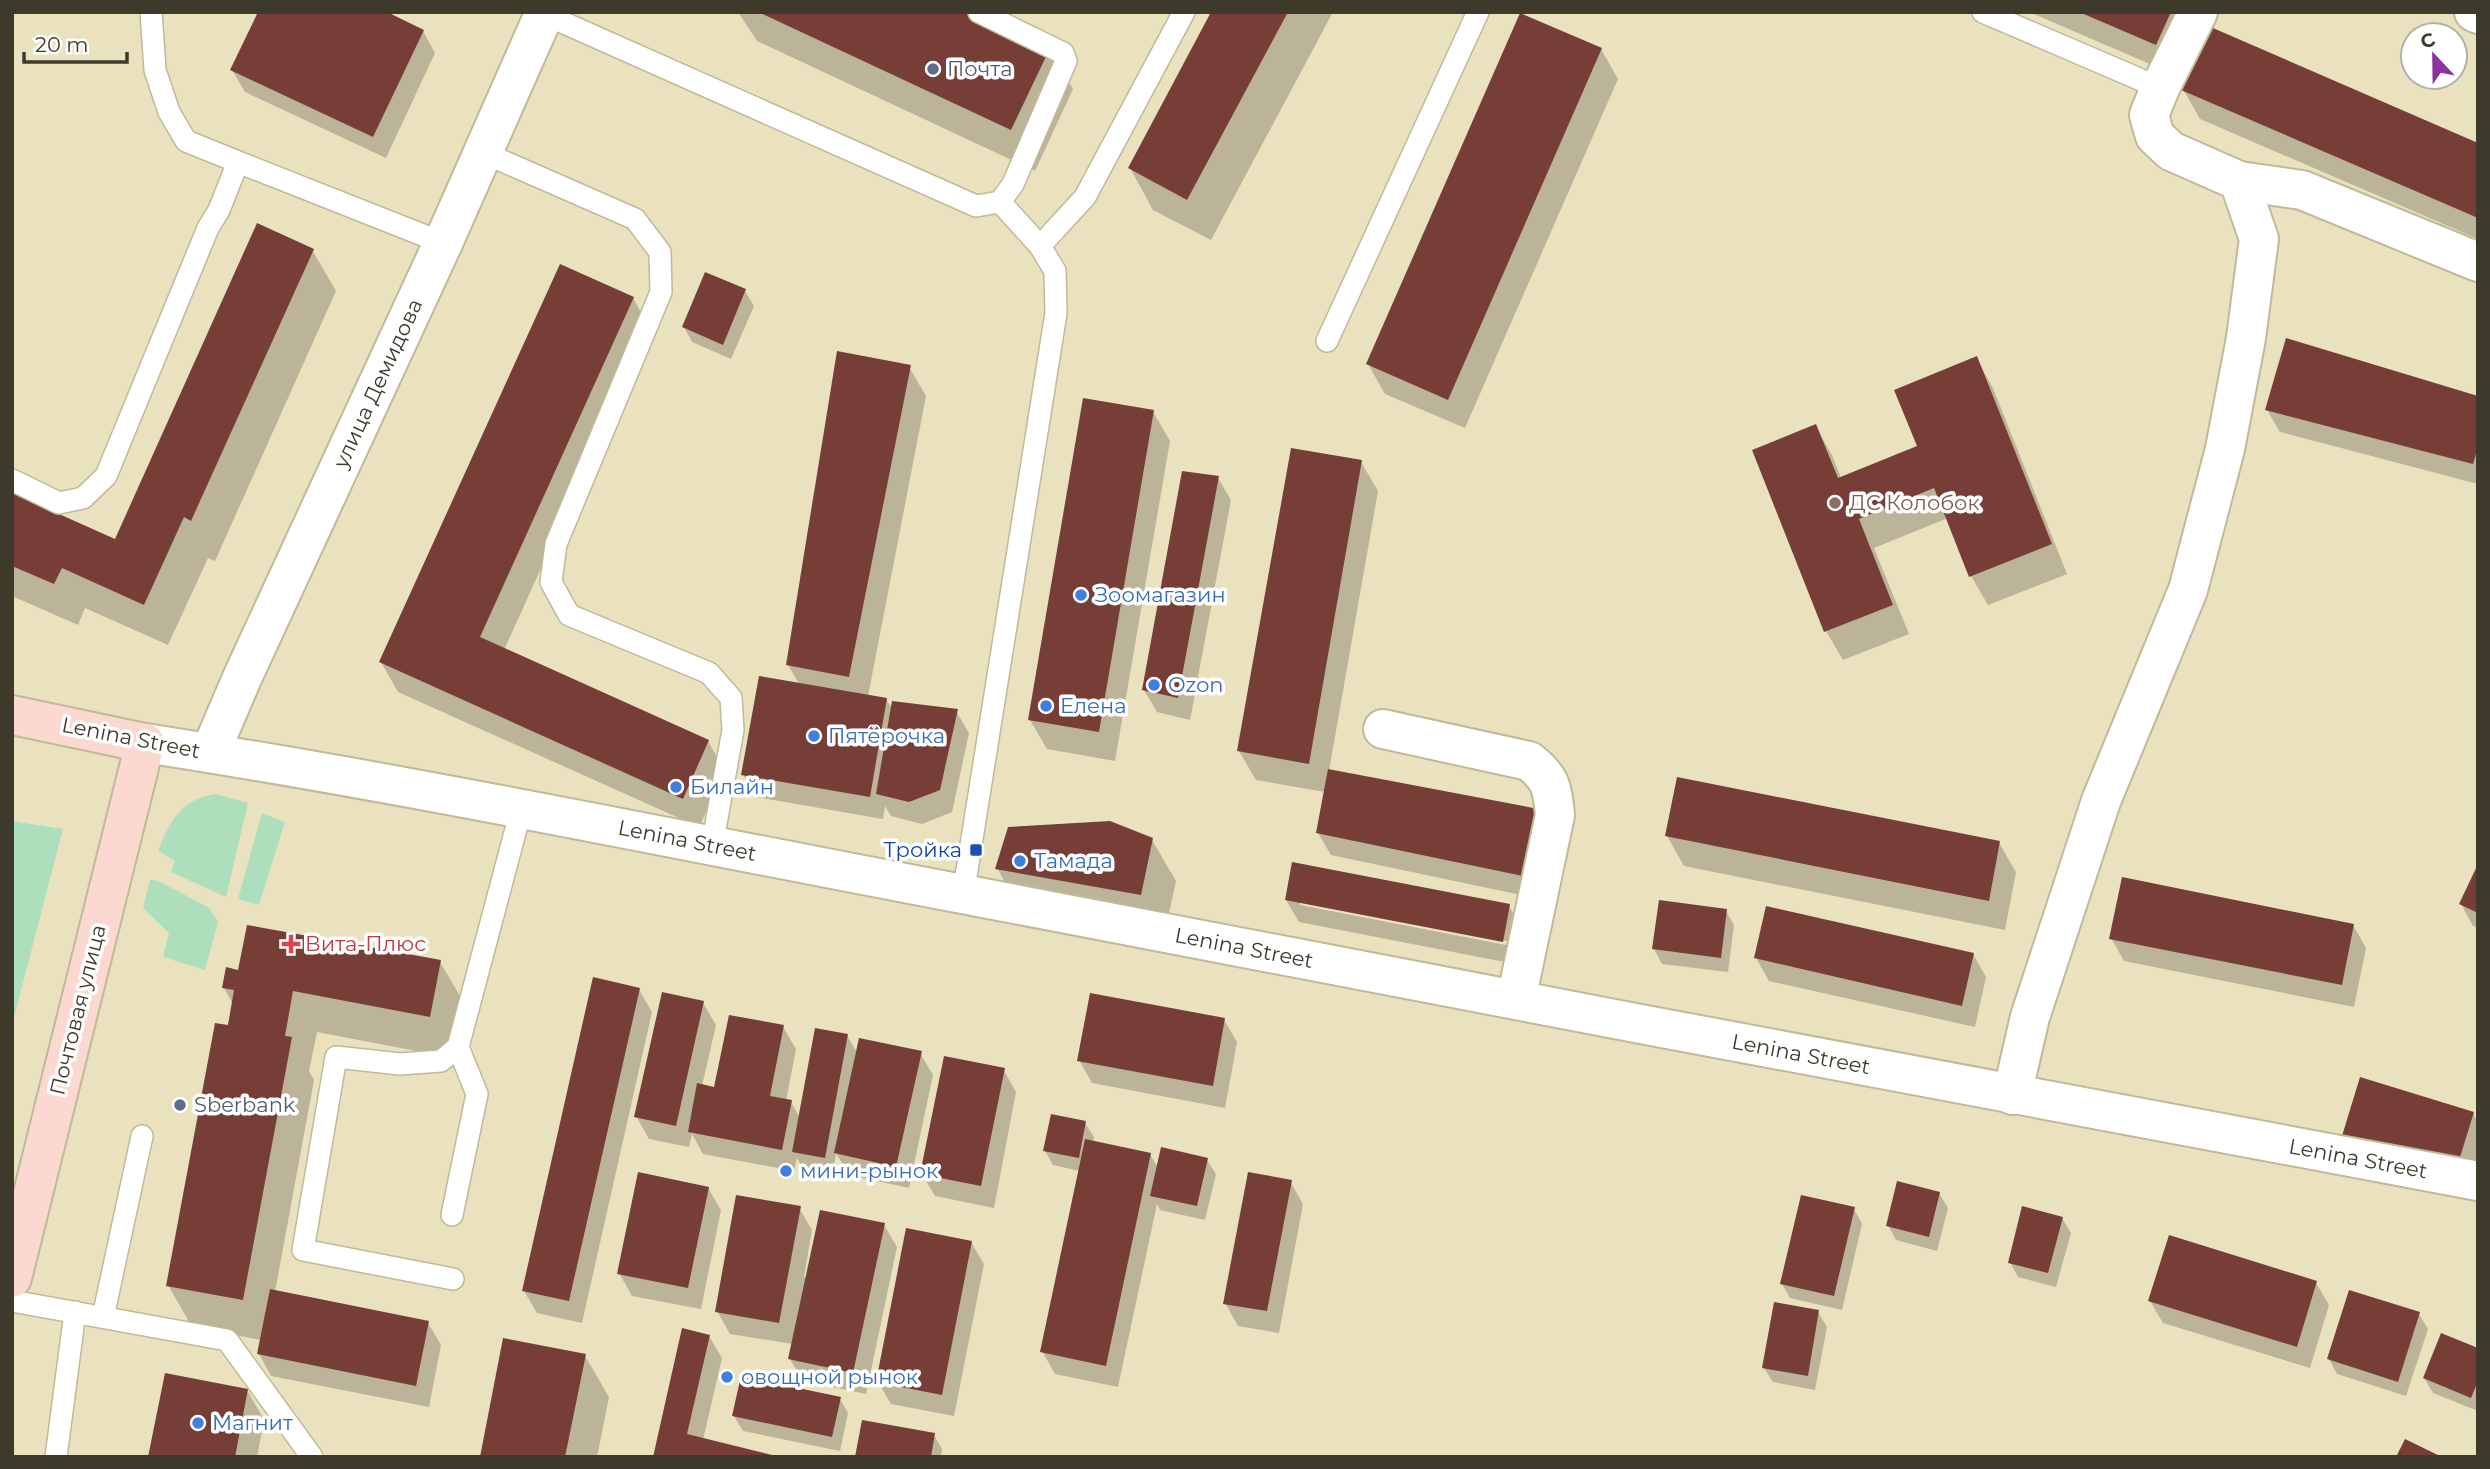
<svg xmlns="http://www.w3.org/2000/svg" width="2490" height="1469" font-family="Montserrat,sans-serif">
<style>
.green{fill:#aedfbc}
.shadow{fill:#0003;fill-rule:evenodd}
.building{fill:#763e37}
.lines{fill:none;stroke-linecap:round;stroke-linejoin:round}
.service-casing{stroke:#c1b998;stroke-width:24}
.minor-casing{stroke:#c1b998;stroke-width:42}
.tertiary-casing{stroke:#c1b998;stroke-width:42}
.secondary-casing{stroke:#c1b998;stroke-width:42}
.service{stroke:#fff;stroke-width:21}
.minor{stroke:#fff;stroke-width:38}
.tertiary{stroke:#fff;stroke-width:38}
.secondary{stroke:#fbd8d0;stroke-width:38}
.service-dot{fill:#5c6f8a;stroke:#fff;stroke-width:2.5}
.education-dot{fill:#8d6e63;stroke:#fff;stroke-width:2.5}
.shop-dot{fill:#3f7fe0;stroke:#fff;stroke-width:2.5}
.transit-dot{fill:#1a4fb4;stroke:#fff;stroke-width:2.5}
.health-dot{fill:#e0444e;stroke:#fff;stroke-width:2.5}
.labels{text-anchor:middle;stroke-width:7;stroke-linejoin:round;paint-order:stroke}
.service-label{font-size:21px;fill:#4e5e75;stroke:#fff;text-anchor:start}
.street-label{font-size:21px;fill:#3d3a2c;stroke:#fff}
.education-label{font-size:21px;fill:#785e54;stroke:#fff;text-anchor:start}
.shop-label{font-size:21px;fill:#366cbe;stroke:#fff;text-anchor:start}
.transit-label{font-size:21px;fill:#164399;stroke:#fff;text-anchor:end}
.health-label{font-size:21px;fill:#be3a42;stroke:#fff;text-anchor:start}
</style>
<rect width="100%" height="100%" fill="#eae1bf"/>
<path class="green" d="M216,794L248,803L226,897L171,872L175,861L158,851C170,821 181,799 216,794Z
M262,813L285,822L259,905L238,899Z
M12,821L63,829L12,1025Z
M150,880H156L208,907L218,922L205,970L163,957L169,933L143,908Z"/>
<path class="shadow" d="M738,12H974L1049,47L1073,89L1035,171L757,41Z
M1213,12H1333L1211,240L1153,210L1130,168Z
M2029,12H2198L2173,74Z
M423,31L435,53L386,158L245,92L232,70Z
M1601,49L1618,79L1465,428L1385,394L1368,364Z
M2183,89L2478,145V239L2200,119Z
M312,250L336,291L215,561L208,558L168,645L85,608L78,625L12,596V495L115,541Z
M745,291L754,306L731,359L692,342L684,327Z
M633,298L650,328L504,650L708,741L725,771L699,827L398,692L381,662Z
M1976,358L1993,388L2067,574L1988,605L1971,576L1948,518L1874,548L1909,634L1843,660L1826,631L1815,426L1832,455L1841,478L1919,447Z
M909,367L926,396L868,696L886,699L893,710L956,711L969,733L952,812L922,824L891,816L885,806L883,819L756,797L743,774L799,684L788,665Z
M2478,398V484L2280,432L2267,410Z
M1153,412L1170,441L1115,761L1047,749L1030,720Z
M1361,462L1378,491L1329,771L1538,811L1535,898L1331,855L1318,833L1325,792L1256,780L1239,751Z
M1218,478L1231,500L1190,720L1157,712L1144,690Z
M1667,836L1999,843L2016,872L2005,930L1684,866Z
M1152,840L1176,881L1164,936L1021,910L997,868Z
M2478,868V928L2473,926L2461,904Z
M1286,900L1509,906L1522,928L1515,964L1299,922ZM1300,902L1512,942L1511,946L1300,905Z
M1726,911L1734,925L1728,972L1662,964L1654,949Z
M2353,925L2366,948L2354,1007L2124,961L2111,938Z
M1973,954L1986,977L1975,1027L1769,981L1756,958Z
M440,962L464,1003L453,1058L317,1032L309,1071L314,1080L275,1292L428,1323L441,1345L429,1407L271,1376L259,1354L261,1340L192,1327L168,1285L233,1004L224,988L240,972Z
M639,990L652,1012L582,1323L537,1313L524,1291Z
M703,1003L716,1025L702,1086L716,1089L783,1027L796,1049L786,1101L791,1102L800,1118L847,1036L858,1054L920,1053L933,1075L909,1188L849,1175L836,1153L833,1172L802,1167L797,1158L794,1171L703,1154L692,1134L689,1147L649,1139L636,1116Z
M1224,1020L1237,1042L1225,1108L1092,1083L1079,1060Z
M1003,1069L1016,1092L994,1208L935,1196L922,1174Z
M2473,1113L2478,1122V1161L2468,1192L2357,1158Z
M1085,1123L1094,1137L1093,1142L1150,1154L1158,1168L1207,1160L1216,1174L1205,1220L1160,1210L1157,1204L1118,1387L1055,1374L1042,1351L1080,1171L1053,1165L1045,1151Z
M1290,1181L1303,1204L1279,1333L1238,1326L1225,1303Z
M708,1188L721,1210L701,1309L632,1296L619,1273Z
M1939,1193L1948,1208L1937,1251L1896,1240L1888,1225Z
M799,1208L812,1230L804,1277L807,1278L884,1225L897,1247L866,1394L803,1381L790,1359L793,1344L730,1334L717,1311Z
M1854,1209L1862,1224L1842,1310L1790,1298L1782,1284Z
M2062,1218L2071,1233L2056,1287L2018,1277L2010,1262Z
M971,1242L984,1264L954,1416L891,1404L878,1382Z
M2316,1283L2329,1305L2310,1368L2163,1323L2150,1301Z
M1818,1312L1827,1327L1815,1390L1773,1382L1764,1368Z
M2419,1314L2428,1329L2406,1396L2337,1374L2329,1359Z
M709,1336L722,1358L703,1440L655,1457Z
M2478,1350V1411L2433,1393L2424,1378Z
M585,1356L609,1397L597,1457H482Z
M247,1390L264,1420L257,1457H150Z
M840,1399L848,1413L840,1451L743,1431L734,1416Z
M934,1435L942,1449L941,1457H857Z"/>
<path class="building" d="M258,12H387L424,30L373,137L230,70Z
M758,12H978L1051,46L1011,130Z
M1211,12H1288L1187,200L1128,168Z
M2079,12H2171L2156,45Z
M1520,13L1602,48L1448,400L1366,364Z
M2206,25L2478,143V218L2181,90Z
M257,223L314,249L191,521L184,517L144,605L62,568L54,584L12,566V493L115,539Z
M560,264L634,297L480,637L709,740L683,799L379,662Z
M705,272L746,289L723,345L682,327Z
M2286,338L2478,396V447L2473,464L2265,410Z
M837,351L911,365L849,677L786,665Z
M1977,356L2052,544L1969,577L1934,488L1859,519L1893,605L1824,632L1752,450L1816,424L1838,478L1917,446L1894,390Z
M1083,398L1154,410L1099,732L1028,720Z
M1291,448L1362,460L1309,764L1237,751Z
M1182,471L1219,476L1178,698L1142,690Z
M759,676L887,698L870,797L741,775Z
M892,701L958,709L940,790L909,802L876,794Z
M1328,769L1539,809L1523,876L1316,833Z
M1677,777L2000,841L1989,901L1665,836Z
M1110,821L1153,838L1141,895L995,869L1008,827Z
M1292,862L1510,904L1503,942L1285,900Z
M2478,864V913L2459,904Z
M2122,877L2354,924L2342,985L2109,939Z
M1659,900L1727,909L1721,958L1652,949Z
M1766,906L1974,953L1962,1006L1754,958Z
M247,925L441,960L430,1017L293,991L285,1036L292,1037L243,1300L166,1286L215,1023L228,1025L234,990L222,988L226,967L238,970Z
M593,977L640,988L569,1301L522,1291Z
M662,992L704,1001L676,1126L634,1117Z
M1090,993L1225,1018L1213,1086L1077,1061Z
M729,1015L784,1025L770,1096L792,1100L782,1150L688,1132L697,1083L714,1087Z
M815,1028L848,1034L825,1158L792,1152Z
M859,1038L922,1051L896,1167L834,1153Z
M944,1056L1005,1068L981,1186L920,1174Z
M2360,1077L2474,1112L2456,1170L2342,1136Z
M1051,1114L1086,1121L1079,1158L1043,1151Z
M1085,1139L1151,1153L1106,1366L1040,1352Z
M1161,1147L1208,1158L1197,1206L1150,1196Z
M638,1172L709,1187L688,1288L617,1274Z
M1248,1172L1292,1180L1267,1311L1223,1304Z
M1897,1181L1940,1192L1929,1237L1886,1226Z
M736,1195L801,1206L779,1323L715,1312Z
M1801,1195L1855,1207L1834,1296L1780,1284Z
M2022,1206L2063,1217L2048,1273L2008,1263Z
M820,1210L885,1223L853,1373L788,1359Z
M906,1228L972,1241L942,1395L876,1382Z
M2169,1235L2317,1281L2297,1347L2148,1301Z
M270,1289L429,1321L416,1386L257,1354Z
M2349,1290L2420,1312L2398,1382L2327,1359Z
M1774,1302L1819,1310L1808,1376L1762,1368Z
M682,1328L710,1335L687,1434L780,1457H653Z
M2441,1333L2478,1348V1381L2471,1398L2423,1378Z
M503,1338L586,1354L565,1457H480Z
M165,1373L248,1389L235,1457H148Z
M741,1376L841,1397L832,1437L732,1416Z
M862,1420L935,1433L931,1457H855Z
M2405,1439L2442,1457H2396Z"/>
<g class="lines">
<g class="service-casing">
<path id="service" d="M151,12L155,70L169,112L186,141L238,162
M1983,12L2160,88
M544,14L976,206L1000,202L1013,184L1066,61L1063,53L979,12
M482,152L635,219L660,252L661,292L556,544L551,582L569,615L709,673L731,698L733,730L712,846
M1040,246L1085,197L1184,12
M1327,341L1478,12
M12,480L59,503L83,498L106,476L208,228L219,210L238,162L443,243
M963,895L1056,313L1055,271L1040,246L1000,202
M452,1215L477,1094L458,1047
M453,1279L303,1250L336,1057L400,1064L441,1061L458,1047L521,810
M12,1301L227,1340L312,1457
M103,1317L142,1136
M56,1457L75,1312"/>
</g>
<g class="minor-casing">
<g id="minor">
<path d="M2239,181L2302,190L2478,262"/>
<path d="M1383,729L1529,761C1552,779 1552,788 1555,815L1516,1000"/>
<path id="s1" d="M145,743C424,786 701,845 978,897C1478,993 1977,1089 2478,1181"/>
<path d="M2012,1095L2030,1017L2101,801L2188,590L2225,449L2246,338L2259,239L2239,181L2171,151L2155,136L2149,115L2160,88L2198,12"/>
</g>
</g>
<g class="tertiary-casing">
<g id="tertiary">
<path d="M2474,12L2478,14"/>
<path id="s2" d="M210,753L242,678L443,243L545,12"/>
</g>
</g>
<g class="secondary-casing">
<path id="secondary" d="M12,715L145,743L12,1278"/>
</g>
<use href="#service" class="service"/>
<use href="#minor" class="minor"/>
<use href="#tertiary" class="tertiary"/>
<use href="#secondary" class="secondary"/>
</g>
<g class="service-dot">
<circle cx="933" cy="69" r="7"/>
<circle cx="180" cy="1105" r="7"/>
</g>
<circle class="education-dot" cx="1835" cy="503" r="7"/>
<g class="shop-dot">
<circle cx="1081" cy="595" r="7"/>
<circle cx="1154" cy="685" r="7"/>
<circle cx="1046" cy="706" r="7"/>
<circle cx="814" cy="736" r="7"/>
<circle cx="676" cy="787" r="7"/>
<circle cx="1020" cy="861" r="7"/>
<circle cx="786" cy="1171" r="7"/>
<circle cx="727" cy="1377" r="7"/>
<circle cx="198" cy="1423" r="7"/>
</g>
<rect class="transit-dot" x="969" y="843" width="14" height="14" rx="3.5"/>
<path class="health-dot" d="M287.5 933.5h7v7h7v7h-7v7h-7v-7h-7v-7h7z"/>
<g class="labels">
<g class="service-label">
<text x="947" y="76">Почта</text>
<text x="194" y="1112">Sberbank</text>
</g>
<g class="street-label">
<text dy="7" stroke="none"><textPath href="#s2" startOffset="406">улица Демидова</textPath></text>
<text transform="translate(131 738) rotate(11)" y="7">Lenina Street</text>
<text dy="7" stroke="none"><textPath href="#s1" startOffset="551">Lenina Street</textPath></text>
<text dy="7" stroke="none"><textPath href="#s1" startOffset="1118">Lenina Street</textPath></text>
<text transform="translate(78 1010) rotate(-76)" y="7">Почтовая улица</text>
<text dy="7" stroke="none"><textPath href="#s1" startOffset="1685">Lenina Street</textPath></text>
<text dy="7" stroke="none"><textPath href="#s1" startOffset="2252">Lenina Street</textPath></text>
</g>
<g class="education-label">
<text x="1849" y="510">ДС Колобок</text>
</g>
<g class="shop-label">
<text x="1095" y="602">Зоомагазин</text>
<text x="1168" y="692">Ozon</text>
<text x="1060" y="713">Елена</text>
<text x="828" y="743">Пятёрочка</text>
<text x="690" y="794">Билайн</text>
<text x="1034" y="868">Тамада</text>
<text x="800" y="1178">мини-рынок</text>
<text x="741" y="1384">овощной рынок</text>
<text x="212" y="1430">Магнит</text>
</g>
<g class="transit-label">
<text x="962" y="857">Тройка</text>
</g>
<g class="health-label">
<text x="305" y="951">Вита-Плюс</text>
</g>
</g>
<rect width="2490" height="1469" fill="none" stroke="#3d3a2c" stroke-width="28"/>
<g transform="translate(2434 56) rotate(338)"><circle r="33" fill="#ffffff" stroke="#b1b0ab" stroke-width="2"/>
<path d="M0-5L12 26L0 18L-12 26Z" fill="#8c339e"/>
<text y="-10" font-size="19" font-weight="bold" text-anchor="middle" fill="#3d3a2c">С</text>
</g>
<path d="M24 52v10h103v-10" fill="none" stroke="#3d3a2c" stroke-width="3.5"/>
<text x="35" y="52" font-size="21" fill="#3d3a2c" stroke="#ffffff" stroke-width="5" paint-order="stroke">20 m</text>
</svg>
